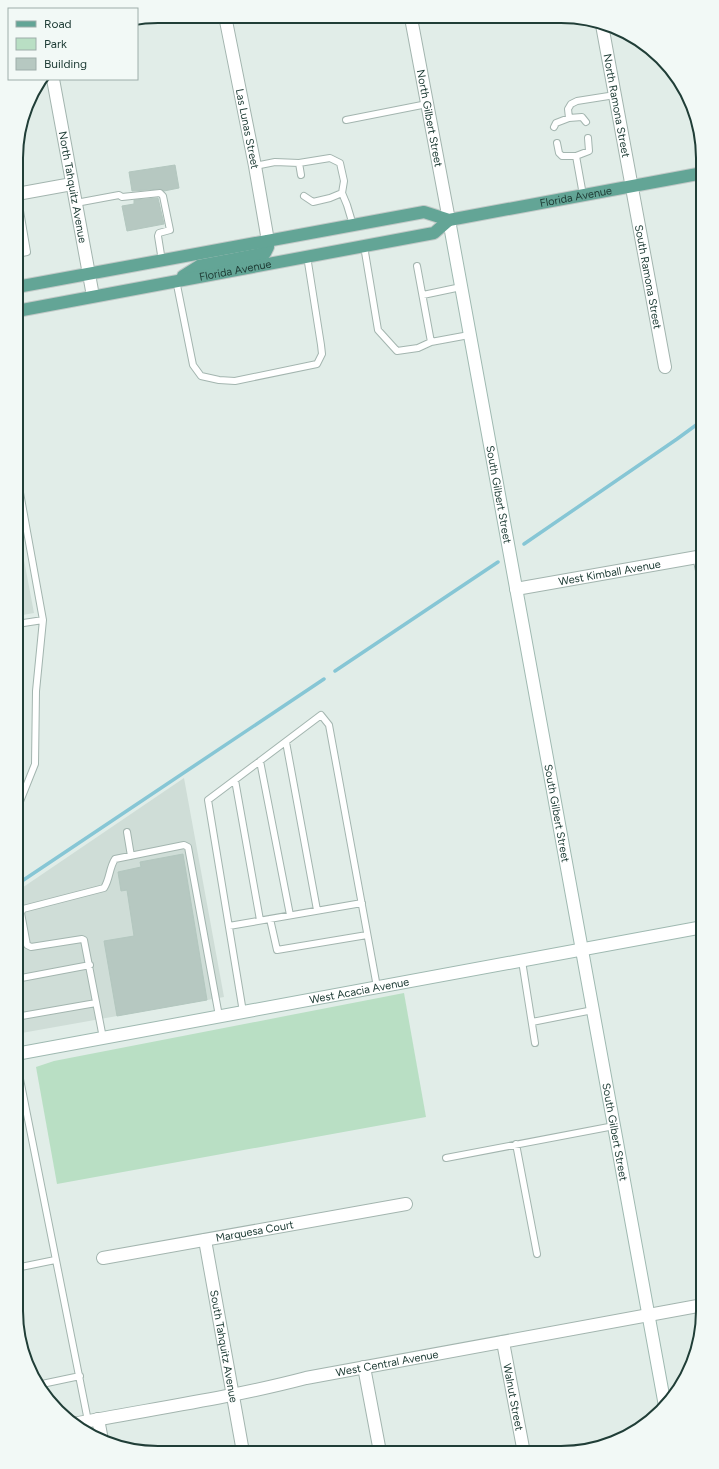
<svg xmlns="http://www.w3.org/2000/svg" width="719" height="1469" font-family="Figtree,sans-serif">
<style>
.built{fill:#cfddd7}
.green{fill:#b9dfc4}
.lines{fill:none;stroke-linecap:round;stroke-linejoin:round}
.stream{stroke:#86c6d5;stroke-width:3.5}
.building{fill:#b6c8c1;stroke:#b3c7bf}
.lane-casing{stroke:#a3b5af;stroke-width:8}
.street-casing{stroke:#a3b5af;stroke-width:14}
.secondary-casing{stroke:#9fb9b1;stroke-width:14}
.primary-casing{stroke:#c1c9c7;stroke-width:14}
.lane{stroke:#fff;stroke-width:6}
.street{stroke:#fff;stroke-width:12}
.secondary{stroke:#fff;stroke-width:12}
.primary{stroke:#63a596;stroke-width:12}
.labels{text-anchor:middle;stroke-width:3;stroke-linejoin:round;paint-order:stroke}
.street-label{font-size:11px;fill:#203e37;stroke:#f2f9f6}
.rim{fill:none;stroke:#203e37;stroke-width:2}
</style>
<rect width="100%" height="100%" fill="#e1ede8"/>
<path class="built" d="M17,523L34,613L17,616Z
M184,778L224,997L16,1034V892Z"/>
<path class="green" d="M404,993L426,1117L57,1184L36,1067L54,1061Z"/>
<g class="lines">
<path class="stream" d="M524,544L677,439L703,420
M335,671L498,562
M16,885L324,679"/>
</g>
<path class="building" d="M175,165L179,188L164,191L160,189L132,191L129,172Z
M158,198L164,224L127,231L122,206L134,204V200Z
M183,854L207,1000L117,1016L104,941L134,936L127,890L121,891L118,872L141,867L140,862Z"/>
<g class="lines">
<g class="lane-casing">
<path id="lane" d="M569,118L568,109L571,104L577,101L615,95
M346,120L427,104
M554,127L556,123L569,118L582,117L586,122
M557,143L559,153L562,156H576L589,151L588,138
M576,156L583,195
M299,163L330,158L340,163L344,181L342,193L330,198L313,202L304,196
M255,166L275,162L299,163L301,175
M342,193L347,205L353,225
M76,203L119,195L122,197L160,193L163,196L170,230L159,233L158,236L162,261
M364,246L378,330L397,351L418,348L431,342
M17,254L27,252L19,205L17,206
M17,266L21,287
M417,266L431,342L469,335
M176,280L193,365L201,376L219,380L235,381L317,364L322,354L321,345L307,256
M423,295L461,287
M17,624L43,620L17,476
M286,742L317,910
M260,761L290,915
M235,780L260,920
M17,809L35,764L36,691L43,620
M127,832L131,856
M270,919L277,950L367,935
M229,926L362,903
M522,961L535,1043
M16,979L90,965
M243,1012L208,800L321,715L329,725L377,987
M16,1017L96,1003
M532,1022L593,1010
M103,1038L84,940L82,939L31,947L27,945L21,913L23,909L104,888C110,879 109,868 115,859L184,845L188,847L219,1016
M16,1059L88,1421
M516,1144L537,1254
M446,1158L614,1126
M16,1268L55,1260
M42,1384L80,1376"/>
</g>
<g class="street-casing">
<g id="street">
<path id="s1" d="M225,16L255,166L268,241"/>
<path id="s2" d="M411,18L449,220"/>
<path id="s3" d="M602,25L665,367"/>
<path id="s4" d="M53,79L93,296"/>
<path d="M17,194L72,184"/>
<path d="M699,556L703,575"/>
<path id="s5" d="M516,589L703,556"/>
<path id="s6" d="M205,1240L243,1452"/>
<path id="s7" d="M103,1258L406,1204"/>
<path id="s8" d="M503,1342L524,1453"/>
<path d="M364,1367L380,1452"/>
<path d="M98,1419L102,1440"/>
<path id="s9" d="M73,1424C151,1409 230,1398 306,1378L703,1305"/>
</g>
</g>
<g class="secondary-casing">
<g id="secondary">
<path id="s10" d="M449,220L665,1406"/>
<path id="s11" d="M16,1054L703,927"/>
</g>
</g>
<g class="primary-casing">
<g id="primary">
<path d="M183,276L199,266L265,253L268,247V241"/>
<path id="s12" d="M17,287L424,212L449,220L703,173"/>
<path id="s13" d="M17,311L434,233L449,220"/>
</g>
</g>
<use href="#lane" class="lane"/>
<use href="#street" class="street"/>
<use href="#secondary" class="secondary"/>
<use href="#primary" class="primary"/>
</g>
<g class="labels">
<g class="street-label">
<text dy="4" stroke="none"><textPath href="#s3" startOffset="82">North Ramona Street</textPath></text>
<text dy="4" stroke="none"><textPath href="#s2" startOffset="102">North Gilbert Street</textPath></text>
<text dy="4" stroke="none"><textPath href="#s1" startOffset="115">Las Lunas Street</textPath></text>
<text dy="4" stroke="none"><textPath href="#s4" startOffset="110">North Tahquitz Avenue</textPath></text>
<text dy="4" stroke="none"><textPath href="#s12" startOffset="569">Florida Avenue</textPath></text>
<text dy="4" stroke="none"><textPath href="#s13" startOffset="222">Florida Avenue</textPath></text>
<text dy="4" stroke="none"><textPath href="#s3" startOffset="256">South Ramona Street</textPath></text>
<text dy="4" stroke="none"><textPath href="#s10" startOffset="279">South Gilbert Street</textPath></text>
<text dy="4" stroke="none"><textPath href="#s5" startOffset="95">West Kimball Avenue</textPath></text>
<text dy="4" stroke="none"><textPath href="#s10" startOffset="603">South Gilbert Street</textPath></text>
<text dy="4" stroke="none"><textPath href="#s11" startOffset="349">West Acacia Avenue</textPath></text>
<text dy="4" stroke="none"><textPath href="#s10" startOffset="927">South Gilbert Street</textPath></text>
<text dy="4" stroke="none"><textPath href="#s7" startOffset="154">Marquesa Court</textPath></text>
<text dy="4" stroke="none"><textPath href="#s6" startOffset="108">South Tahquitz Avenue</textPath></text>
<text dy="4" stroke="none"><textPath href="#s9" startOffset="320">West Central Avenue</textPath></text>
<text dy="4" stroke="none"><textPath href="#s8" startOffset="56">Walnut Street</textPath></text>
</g>
</g>
<path d="M0 0H719V1469H0ZM158 23H561A135 135 0 0 1 696 158V1311A135 135 0 0 1 561 1446H158A135 135 0 0 1 23 1311V158A135 135 0 0 1 158 23Z" fill="#f2f9f6" fill-rule="evenodd"/>
<path class="rim" d="M158 23H561A135 135 0 0 1 696 158V1311A135 135 0 0 1 561 1446H158A135 135 0 0 1 23 1311V158A135 135 0 0 1 158 23Z"/>
<rect x="8" y="8" width="130" height="72" fill="#f2f9f6" stroke="#9eaeaa"/>
<rect x="16" y="21" width="20" height="6" fill="#63a596" stroke="#9eaeaa"/>
<text x="44" y="28" font-size="12" fill="#203e37">Road</text>
<rect x="16" y="38" width="20" height="12" fill="#b9dfc4" stroke="#9eaeaa"/>
<text x="44" y="48" font-size="12" fill="#203e37">Park</text>
<rect x="16" y="58" width="20" height="12" fill="#b6c8c1" stroke="#9eaeaa"/>
<text x="44" y="68" font-size="12" fill="#203e37">Building</text>
</svg>
